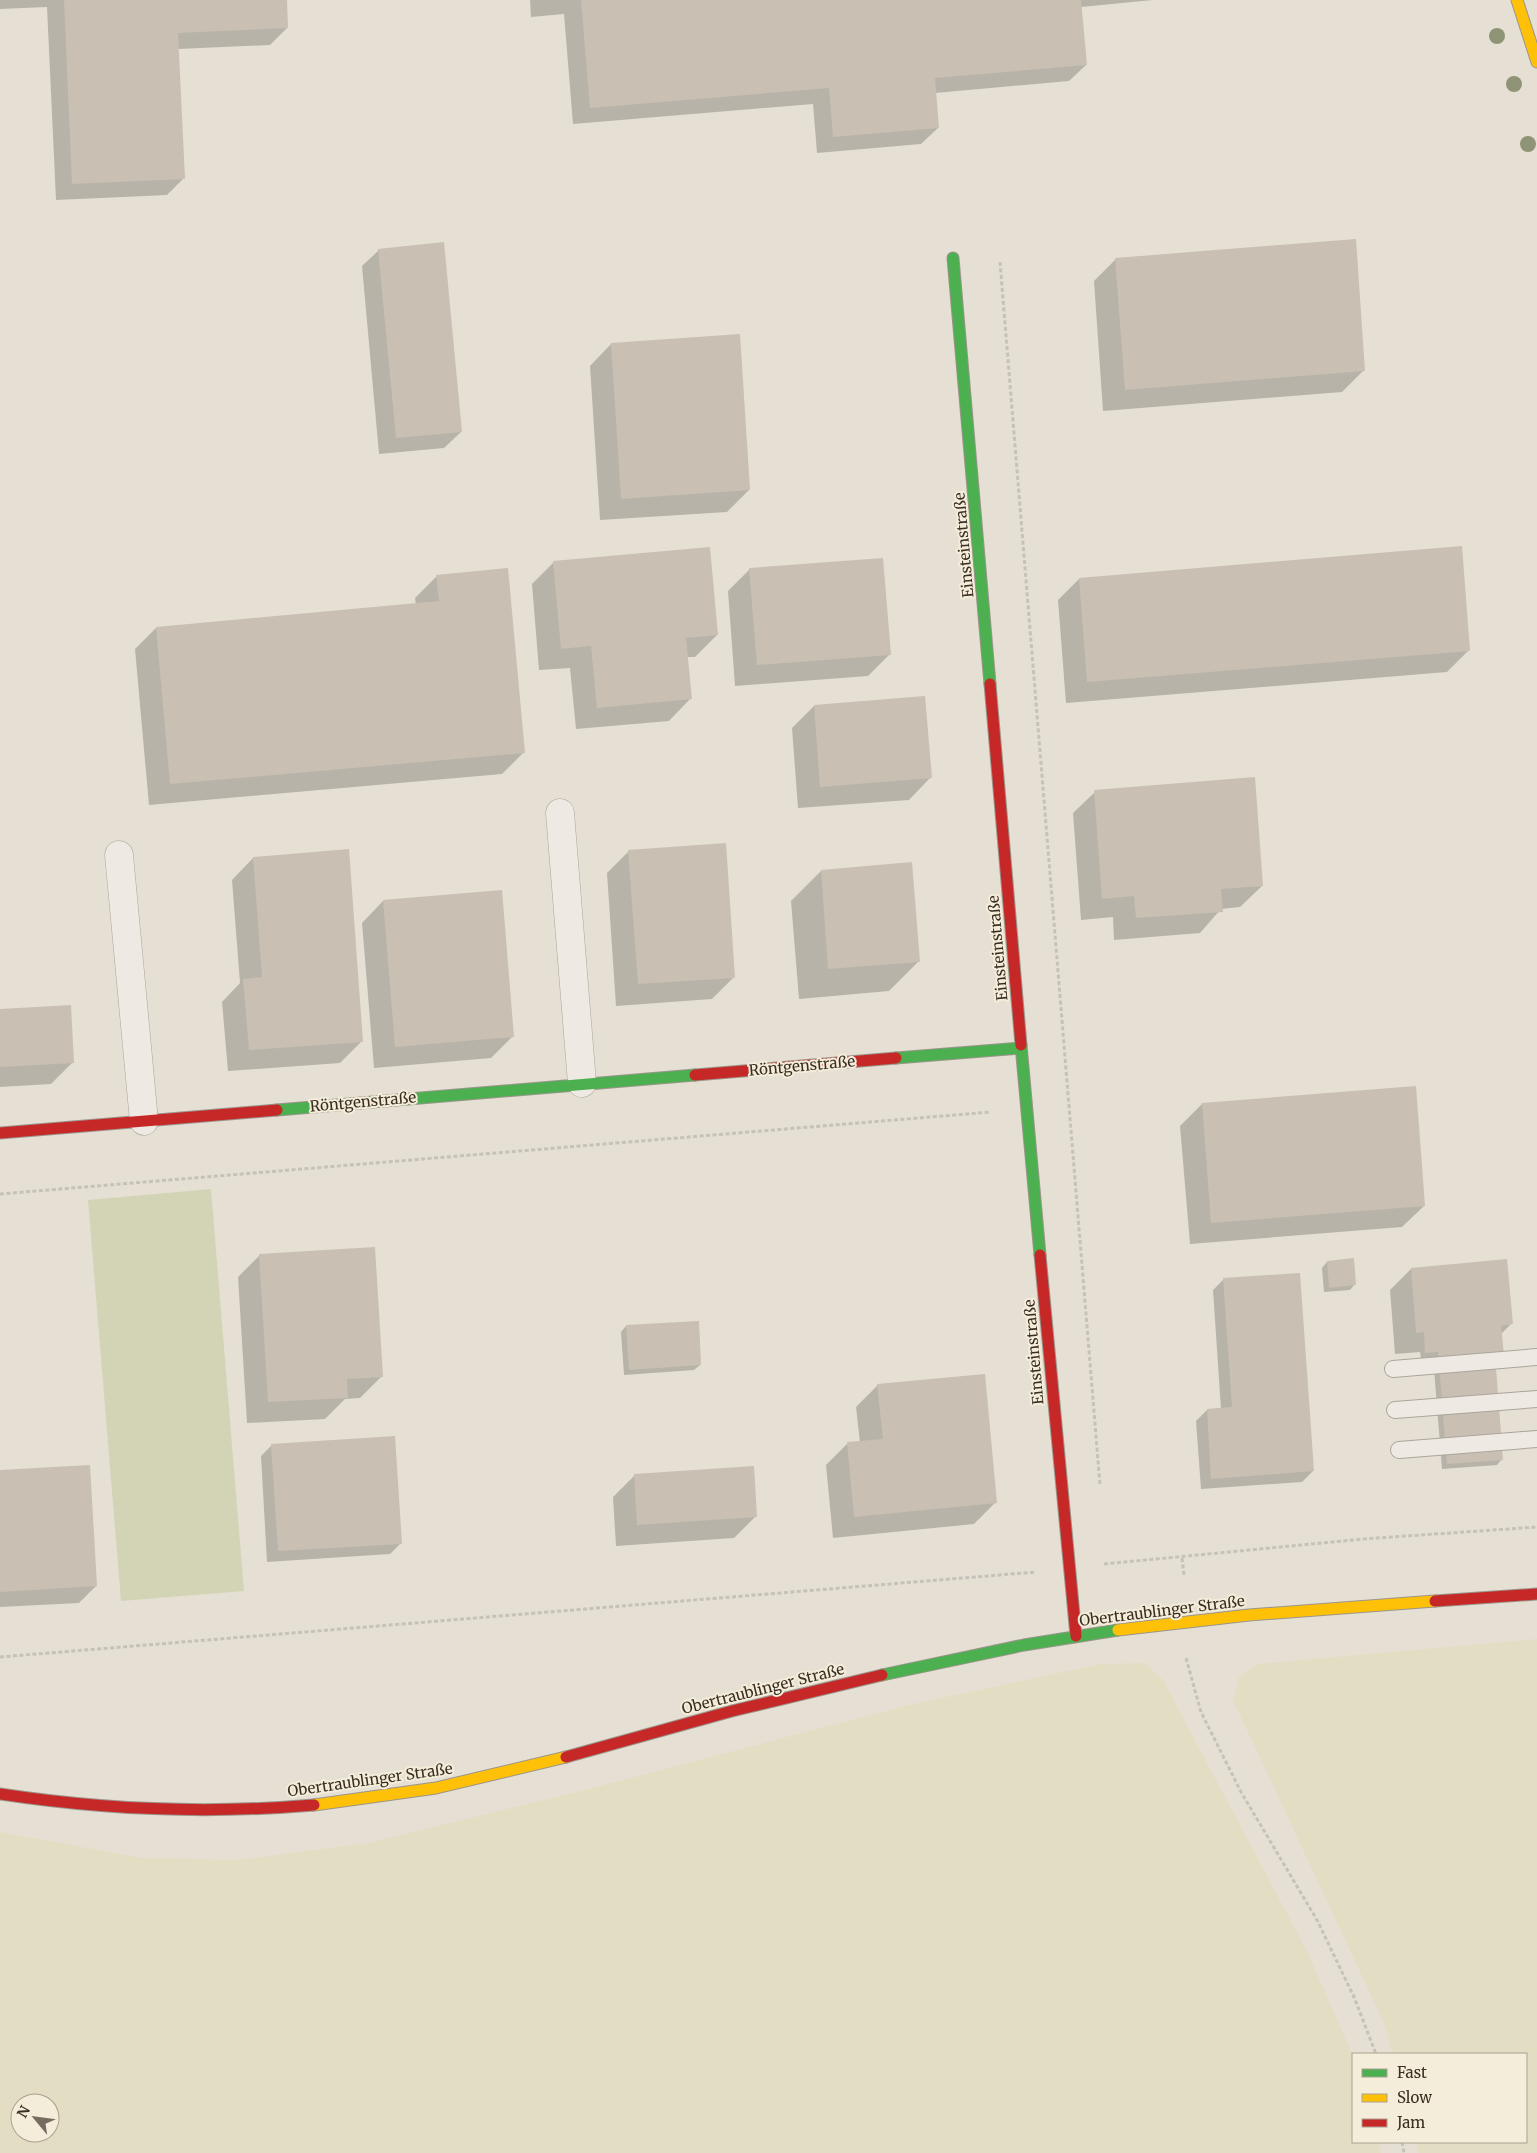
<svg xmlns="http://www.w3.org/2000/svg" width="1537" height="2153" font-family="Merriweather,serif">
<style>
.farmland{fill:#e3ddc4;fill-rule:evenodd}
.green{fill:#d3d4b6}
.shadow{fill:#0003}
.building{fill:#c9bfb3}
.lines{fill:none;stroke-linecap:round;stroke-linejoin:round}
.lane-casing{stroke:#aba59b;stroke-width:18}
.street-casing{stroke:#aba59b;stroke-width:29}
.fast-casing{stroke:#9b958b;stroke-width:13}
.slow-casing{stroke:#9b958b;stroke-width:13}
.jam-casing{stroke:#9b958b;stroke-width:13}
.path{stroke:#c6c2ba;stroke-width:3;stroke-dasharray:4 2.5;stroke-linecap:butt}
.lane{stroke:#eeeae3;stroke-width:16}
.street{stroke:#eeeae3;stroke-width:28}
.fast{stroke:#4caf50;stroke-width:11}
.slow{stroke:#ffc107;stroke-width:11}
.jam{stroke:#c62828;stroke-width:11}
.tree{fill:#909476}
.labels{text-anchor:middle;stroke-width:4;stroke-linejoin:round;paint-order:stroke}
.street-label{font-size:15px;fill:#3a2e22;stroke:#f4edda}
</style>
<rect width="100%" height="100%" fill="#e5e0d3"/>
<path class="farmland" d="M1537,1639V2153H1419L1416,2142H1526V2054H1393L1383,2021L1233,1700L1239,1677L1257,1664Z
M1145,1663L1163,1680L1308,1953L1353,2056V2142H1378L1381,2153H0V1832L142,1858L238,1860L368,1843L577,1792L913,1704L1101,1664ZM20,2103H50V2133H20Z"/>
<path class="green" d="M211,1189L244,1591L121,1601L88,1200Z"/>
<path class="shadow" d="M0,0H285L287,28L270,45L178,49L184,178L167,195L56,200L47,7L0,9Z
M530,0H1153L1081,7L1086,65L1069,81L935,93L938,128L921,144L817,153L813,104L573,124L564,14L531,17Z
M379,250L461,432L444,448L379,454L362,266Z
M1116,259L1364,370L1342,392L1103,411L1094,281Z
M611,344L749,490L727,512L600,520L590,366Z
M554,562L717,635L695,657H687L690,699L669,721L576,729L570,668L539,670L532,584Z
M750,569L890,654L868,676L735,686L728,591Z
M437,576L524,752L502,774L149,805L135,649L156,628L416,605L415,598Z
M1079,579L1469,650L1447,672L1066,703L1058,600Z
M814,706L930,778L909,800L798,808L792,728Z
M1095,792L1262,886L1240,907L1221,909L1200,933L1114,940L1113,917L1081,920L1073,813Z
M629,851L734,977L712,999L616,1006L607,873Z
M253,858L362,1041L340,1063L228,1071L222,1002L240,983L232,880Z
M821,871L919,961L889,991L799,999L791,901Z
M383,901L513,1036L491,1058L374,1068L362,923Z
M0,1011L73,1062L51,1084L0,1087Z
M1202,1104L1424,1206L1402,1227L1190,1244L1180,1126Z
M260,1255L381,1377L360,1398L345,1399L325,1419L247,1423L238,1277Z
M1353,1260L1355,1284L1350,1290L1324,1292L1322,1268L1327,1262Z
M1411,1269L1511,1324L1500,1335L1494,1360L1502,1459L1497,1465L1442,1469L1433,1357L1421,1358L1420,1352L1395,1354L1390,1290Z
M1224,1279L1313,1471L1302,1482L1201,1489L1196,1421L1207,1410L1221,1409L1213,1290Z
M626,1326L700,1365L694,1370L624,1375L621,1332Z
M878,1385L996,1502L974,1524L833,1538L826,1465L847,1444L860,1443L856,1407Z
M272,1445L401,1543L390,1554L267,1562L261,1456Z
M0,1472L96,1586L79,1603L0,1607Z
M635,1475L755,1517L734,1538L616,1546L613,1497Z"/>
<path class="building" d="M64,0H287L288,28L178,33L185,179L72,184Z
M581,0H1081L1087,65L935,78L939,128L833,137L829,88L590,108Z
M1356,239L1365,371L1125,390L1115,258Z
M444,242L462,432L396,438L378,249Z
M740,334L750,490L621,499L611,343Z
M1462,546L1470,651L1087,682L1079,578Z
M710,547L718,635L686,638L692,699L597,708L591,646L561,649L553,561Z
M883,558L891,655L757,665L749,568Z
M508,568L525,753L170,784L156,627L439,601L436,575Z
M925,696L932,778L820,787L814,705Z
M1255,777L1263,886L1221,889L1223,912L1136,918L1134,896L1102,899L1094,790Z
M726,843L735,978L638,984L628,850Z
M349,849L363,1042L249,1050L243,979L262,977L253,857Z
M912,862L920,962L828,969L821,870Z
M502,890L514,1037L395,1047L383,900Z
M71,1005L74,1063L0,1067V1009Z
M1416,1086L1425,1206L1211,1223L1202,1103Z
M375,1247L383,1377L347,1379L348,1398L268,1402L259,1254Z
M1354,1258L1356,1285L1329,1288L1327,1261Z
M1507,1259L1513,1324L1501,1326L1504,1355H1495L1503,1460L1447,1464L1438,1352L1425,1353L1424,1332L1416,1333L1411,1268Z
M1300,1273L1314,1471L1211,1479L1207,1409L1232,1407L1223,1278Z
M699,1321L701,1365L629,1370L626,1325Z
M985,1374L997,1503L854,1517L847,1442L883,1439L877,1384Z
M395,1436L402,1544L278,1551L271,1444Z
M90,1465L97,1586L0,1592V1470Z
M754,1466L757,1517L637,1525L634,1474Z"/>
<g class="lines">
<g class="lane-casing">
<path id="lane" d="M1393,1369L1537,1357
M1395,1410L1537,1399
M1399,1450L1537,1439"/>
</g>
<g class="street-casing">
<path id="street" d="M560,813L582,1083
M119,855L144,1121"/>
</g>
<g class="fast-casing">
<path id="fast" d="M953,258L990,684
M1021,1045L1040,1255
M896,1058L1021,1048
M277,1110L695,1075
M882,1675L1024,1645L1118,1630"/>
</g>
<g class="slow-casing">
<path id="slow" d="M1517,0L1537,62
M1118,1630L1249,1615L1435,1601
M314,1805L436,1788L566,1757"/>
</g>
<g class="jam-casing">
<path id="jam" d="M990,684L1021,1045
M695,1075L896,1058
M0,1133L277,1110
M1040,1255L1076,1636
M1435,1601L1537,1594
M566,1757L732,1711L882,1675
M0,1794C105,1810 208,1814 314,1805"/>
</g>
<path class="path" d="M1000,262L1100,1485
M0,1194L991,1112
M1182,1558L1184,1575
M1104,1564L1363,1539L1537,1527
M0,1657L1036,1572
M1186,1658L1201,1712L1241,1792L1317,1920L1354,1997L1376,2054
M1402,2142L1404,2153"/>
<use href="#lane" class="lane"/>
<use href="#street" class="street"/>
<use href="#fast" class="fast"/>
<use href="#slow" class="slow"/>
<use href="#jam" class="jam"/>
</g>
<g class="tree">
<circle cx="1497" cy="36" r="8"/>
<circle cx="1514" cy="84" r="8"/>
<circle cx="1528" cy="144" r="8"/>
</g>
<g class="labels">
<g class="street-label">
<text transform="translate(964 545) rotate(-95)" y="5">Einsteinstraße</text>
<text transform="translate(998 948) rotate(-95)" y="5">Einsteinstraße</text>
<text transform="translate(802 1066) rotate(-5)" y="5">Röntgenstraße</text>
<text transform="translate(363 1102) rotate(-5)" y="5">Röntgenstraße</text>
<text transform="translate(1034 1352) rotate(-95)" y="5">Einsteinstraße</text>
<text transform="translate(1162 1611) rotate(-7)" y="5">Obertraublinger Straße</text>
<text transform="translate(763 1689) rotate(-14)" y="5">Obertraublinger Straße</text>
<text transform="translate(370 1780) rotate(-8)" y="5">Obertraublinger Straße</text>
</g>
</g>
<rect x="1352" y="2053" width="175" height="90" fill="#f4edda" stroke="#aaa190"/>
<rect x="1362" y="2069" width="25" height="8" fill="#4caf50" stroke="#aaa190"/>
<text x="1397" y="2078" font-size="15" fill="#3a2e22">Fast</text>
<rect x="1362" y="2094" width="25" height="8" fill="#ffc107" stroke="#aaa190"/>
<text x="1397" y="2103" font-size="15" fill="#3a2e22">Slow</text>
<rect x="1362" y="2119" width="25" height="8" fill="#c62828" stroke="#aaa190"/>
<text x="1397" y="2128" font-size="15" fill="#3a2e22">Jam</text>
<g transform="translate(35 2118) rotate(299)"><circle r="24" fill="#f4edda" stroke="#aaa190"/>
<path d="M0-4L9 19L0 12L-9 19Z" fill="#766c60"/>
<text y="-8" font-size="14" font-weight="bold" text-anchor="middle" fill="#3a2e22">N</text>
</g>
</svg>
